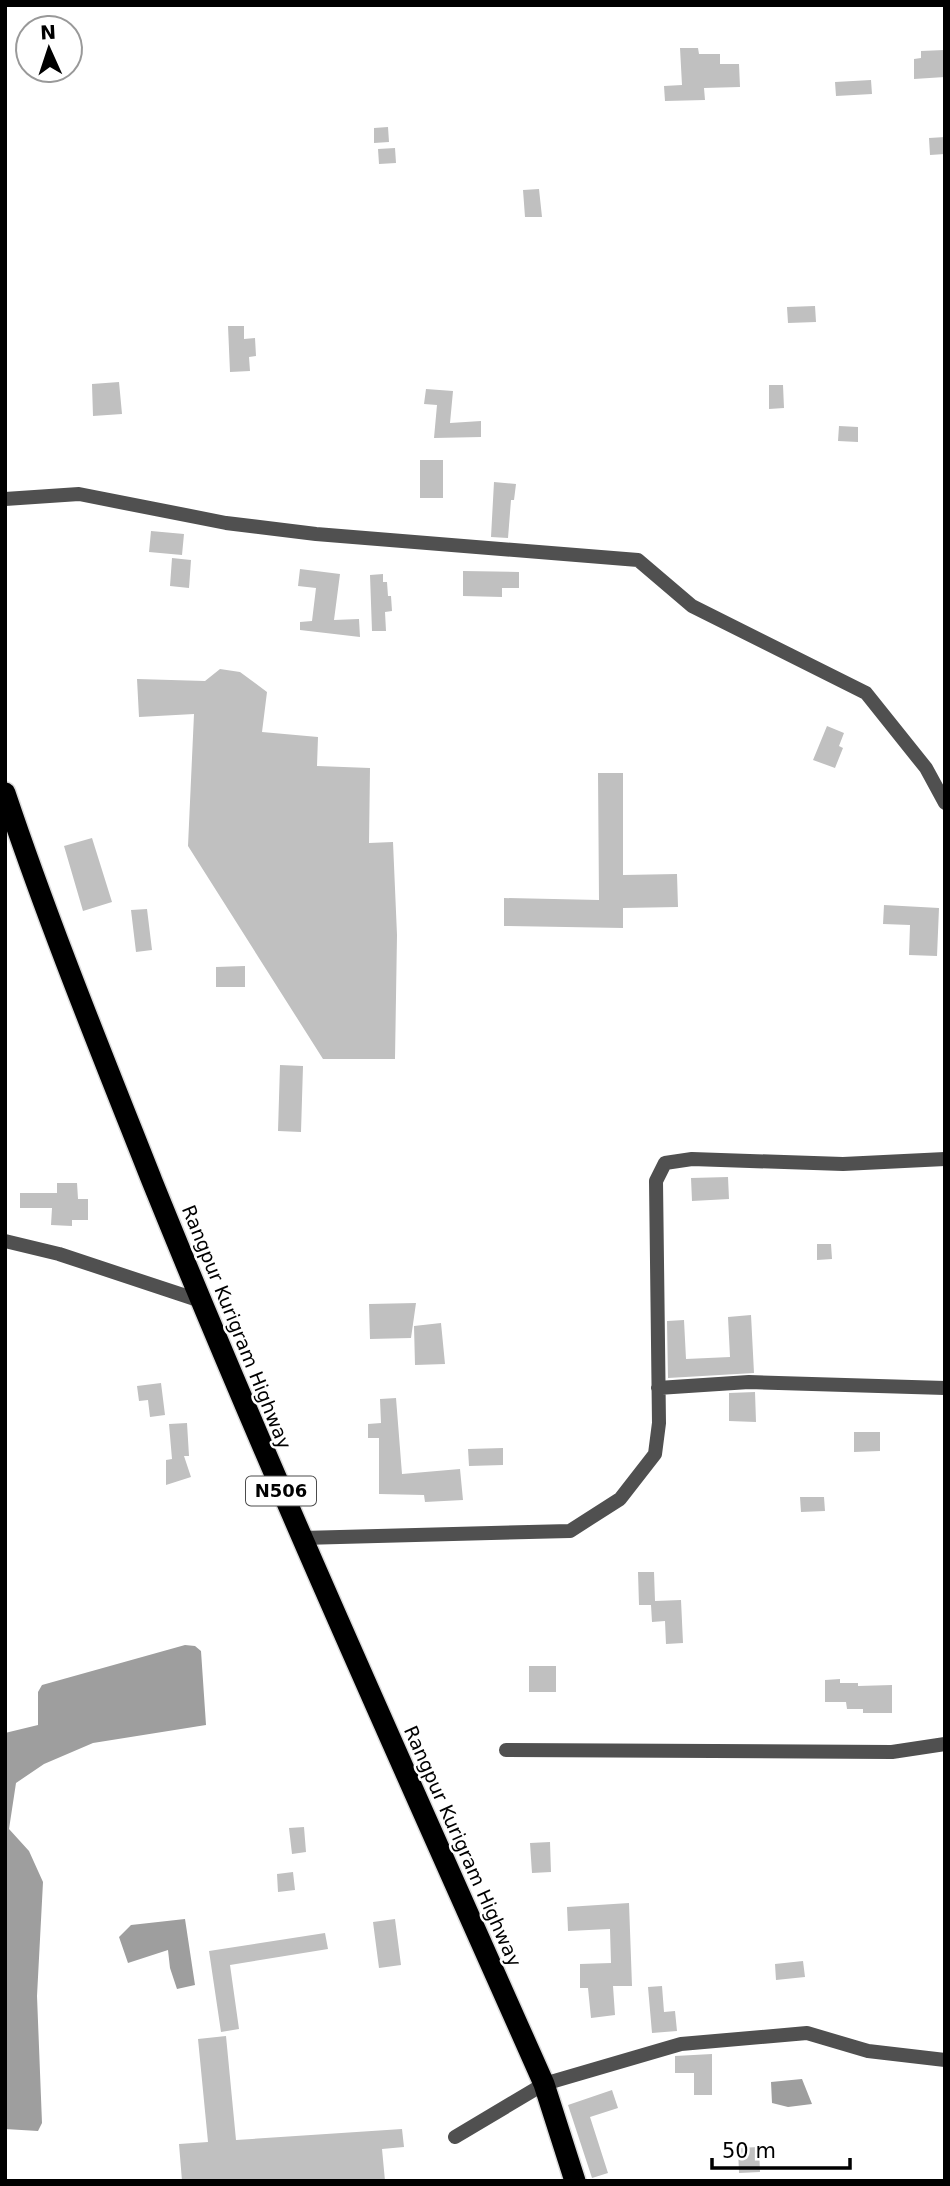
<svg xmlns="http://www.w3.org/2000/svg" width="950" height="2186" font-family="'DejaVu Sans',sans-serif">
<style>
.water{fill:#9e9e9e}
.building{fill:#c0c0c0}
.lines{fill:none;stroke-linecap:round;stroke-linejoin:round}
.highway-casing{stroke:#dbdbdb;stroke-width:24}
.street{stroke:#505050;stroke-width:14}
.highway{stroke:#000;stroke-width:21}
.labels{text-anchor:middle;stroke-width:5;stroke-linejoin:round;paint-order:stroke}
.shield{fill:#fff;stroke:#4c4c4c;stroke-width:2}
.shield-label{font-size:18px;font-weight:bold;fill:#000}
.street-label{font-size:19px;fill:#000;stroke:#fff}
</style>
<rect width="100%" height="100%" fill="#fff"/>
<path class="water" d="M185,1645L195,1646L201,1651L206,1725L93,1743L44,1764L16,1783L9,1829L29,1851L43,1882L37,1996L42,2123L38,2131L5,2129V1733L38,1725V1692L42,1685Z
M185,1919L195,1985L177,1989L170,1968L168,1950L128,1963L119,1937L131,1925Z
M802,2079L812,2104L788,2107L772,2103L771,2082Z"/>
<path class="building" d="M680,48H698L699,54H720V64H739L740,87L704,88L705,100L665,101L664,86L682,85Z
M944,50L945,77L914,79V59L921,58V51Z
M871,80L872,94L836,96L835,82Z
M388,127L389,142L374,143V128Z
M945,137V154L930,155L929,138Z
M395,148L396,163L379,164L378,149Z
M539,189L542,217H525L523,190Z
M815,306L816,322L788,323L787,307Z
M228,326H244V339L255,338L256,356L249,357L250,371L230,372Z
M119,382L122,414L93,416L92,384Z
M769,385H783L784,408L769,409Z
M426,389L453,391L450,423L481,421V437L434,438L437,405L424,404Z
M839,426L858,427V442L838,441Z
M420,460H443V498H420Z
M494,482L516,484L514,500H511L508,538L491,537Z
M151,531L184,534L182,555L149,552Z
M172,558L191,560L189,588L170,586Z
M300,569L340,574L334,620L359,619L360,637L300,630V622L312,621L316,588L298,586Z
M463,571L519,572V588H502V597L463,596Z
M383,574V582H387L388,596H391L392,611L385,612L386,631H372L370,575Z
M220,669L240,672L267,692L262,732L318,737L317,766L370,768L369,843L393,842L397,935L395,1059H323L188,846L194,714L139,717L137,679L205,681Z
M827,726L844,733L839,746L843,748L835,768L813,760Z
M598,773H623V875L677,874L678,907L623,908V928L504,926V898L599,900Z
M92,838L112,902L83,911L64,846Z
M884,905L939,908L937,956L909,955L910,925L883,924Z
M147,909L152,950L136,952L131,910Z
M245,966V987H216V967Z
M280,1065L303,1066L301,1132L278,1131Z
M728,1177L729,1199L692,1201L691,1178Z
M57,1183H77L78,1199H88V1220H72V1226L51,1225L52,1208H20V1193H57Z
M817,1244H831L832,1259L817,1260Z
M416,1303L411,1338L370,1339L369,1304Z
M751,1315L754,1373L668,1378L667,1321L684,1320L686,1359L730,1357L728,1317Z
M441,1323L445,1364L415,1365L414,1326Z
M161,1383L165,1415L150,1417L148,1400L139,1401L137,1386Z
M755,1392L756,1422L729,1421V1393Z
M396,1398L402,1474L460,1469L463,1500L425,1502L424,1495L379,1494V1438H368V1424L381,1423L380,1399Z
M187,1423L189,1456H184L191,1477L166,1485V1460L172,1459L169,1424Z
M854,1432H880V1451L854,1452Z
M503,1448V1465L469,1466L468,1449Z
M800,1497H824L825,1511L801,1512Z
M638,1572H654L655,1601L681,1600L683,1643L666,1644L665,1621L652,1622L651,1605H639Z
M529,1666H556V1692H529Z
M840,1679V1683H858V1686L892,1685V1713H863V1709H847L846,1702H825V1680Z
M304,1827L306,1852L292,1854L289,1828Z
M550,1842L551,1872L532,1873L530,1843Z
M293,1872L295,1890L278,1892L277,1874Z
M629,1903L632,1986H613L615,2015L591,2018L588,1988H580V1964L611,1963L610,1929L568,1931L567,1907Z
M395,1919L401,1965L379,1968L373,1922Z
M325,1933L328,1949L230,1965L239,2029L221,2032L209,1951Z
M803,1961L805,1977L776,1980L775,1964Z
M662,1986L664,2012L675,2011L677,2031L652,2033L648,1987Z
M226,2036L236,2140L402,2129L404,2147L382,2149L385,2181H182L179,2144L208,2142L198,2039Z
M712,2054V2095H694V2073H675V2056Z
M612,2090L618,2108L590,2117L608,2173L592,2178L568,2105Z
M759,2147L760,2172L739,2173L738,2148Z"/>
<g class="lines">
<g class="highway-casing">
<path id="highway" d="M5,793C49,924 101,1052 152,1181C275,1485 411,1784 544,2084L575,2181"/>
</g>
<path class="street" d="M5,499L79,494L226,523L316,534L638,560L692,606L866,693L926,768L945,803
M5,1241L59,1254L201,1301
M658,1388L749,1382L945,1388
M302,1538L570,1531L620,1499L655,1454L659,1423L656,1181L665,1163L692,1159L843,1164L945,1159
M506,1750L892,1752L945,1744
M455,2137L544,2084L681,2044L807,2033L868,2051L945,2060"/>
<use href="#highway" class="highway"/>
</g>
<g class="labels">
<rect class="shield" x="246" y="1476.5" width="70" height="29" rx="5"/>
<g class="shield-label">
<text x="281" y="1497">N506</text>
</g>
<g class="street-label">
<text transform="translate(237 1327) rotate(68)" y="7">Rangpur Kurigram Highway</text>
<text transform="translate(463 1846) rotate(66)" y="7">Rangpur Kurigram Highway</text>
</g>
</g>
<rect width="950" height="2186" fill="none" stroke="#000000" stroke-width="14"/>
<g transform="translate(49 49) rotate(357)"><circle r="33" fill="#ffffff" stroke="#999999" stroke-width="2"/>
<path d="M0-5L12 26L0 18L-12 26Z" fill="#000000"/>
<text y="-10" font-size="19" font-weight="bold" text-anchor="middle" fill="#000000">N</text>
</g>
<path d="M712 2158v10h138v-10" fill="none" stroke="#000000" stroke-width="3.5"/>
<text x="722" y="2158" font-size="21" fill="#000000" stroke="#ffffff" stroke-width="5" paint-order="stroke">50 m</text>
</svg>
